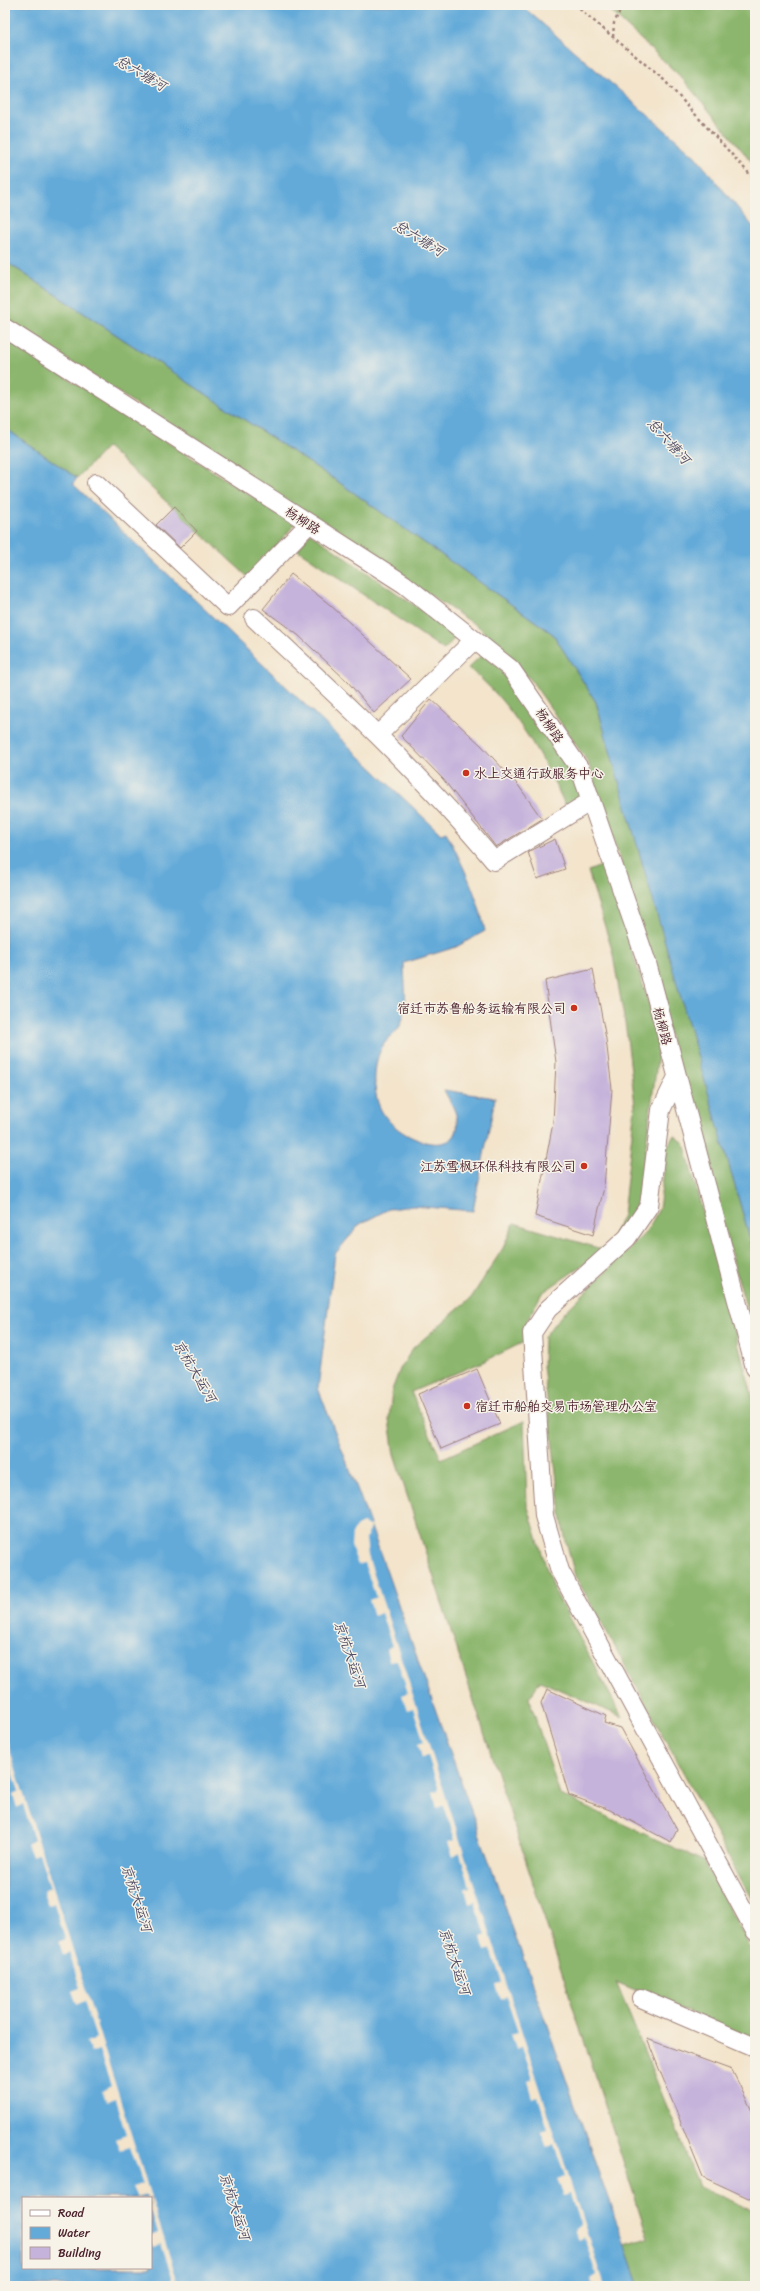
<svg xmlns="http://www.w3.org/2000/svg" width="760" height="2291" font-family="Sriracha,'LXGW WenKai TC',sans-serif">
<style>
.forest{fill:#8cb66d;stroke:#6b6a4c}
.water{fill:#63aad9;stroke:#566482;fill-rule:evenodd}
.pier{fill:#f3e4cb}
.building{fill:#c6b3db}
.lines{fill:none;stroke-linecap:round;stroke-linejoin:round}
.minor-casing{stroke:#9e827b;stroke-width:20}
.path{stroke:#9e827b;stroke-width:2.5;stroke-dasharray:3 3;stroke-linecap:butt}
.minor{stroke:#fff;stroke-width:18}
.poi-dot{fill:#c8321e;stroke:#f7f3e8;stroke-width:1.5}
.labels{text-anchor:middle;stroke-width:3;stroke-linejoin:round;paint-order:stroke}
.street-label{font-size:13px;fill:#4a1f2b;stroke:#f7f3e8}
.poi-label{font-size:13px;fill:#4a1f2b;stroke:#f7f3e8;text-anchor:start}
.water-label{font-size:14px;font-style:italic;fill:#535068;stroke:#f7f3e8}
</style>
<rect width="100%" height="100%" fill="#f7f3e8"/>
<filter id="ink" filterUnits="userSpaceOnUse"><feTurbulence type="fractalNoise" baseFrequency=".025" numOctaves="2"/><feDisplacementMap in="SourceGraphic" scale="8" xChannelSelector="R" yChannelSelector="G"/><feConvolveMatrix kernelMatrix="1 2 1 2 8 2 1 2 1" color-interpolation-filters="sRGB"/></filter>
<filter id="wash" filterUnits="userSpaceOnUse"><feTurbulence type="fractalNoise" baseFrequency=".012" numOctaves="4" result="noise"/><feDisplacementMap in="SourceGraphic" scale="16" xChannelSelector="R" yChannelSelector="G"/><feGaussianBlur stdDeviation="0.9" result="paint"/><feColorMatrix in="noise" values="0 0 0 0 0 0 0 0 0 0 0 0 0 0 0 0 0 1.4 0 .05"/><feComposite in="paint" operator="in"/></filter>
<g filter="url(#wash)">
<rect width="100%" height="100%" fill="#f3e4cb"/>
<path class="forest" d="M604,5H755V166L681,77Z
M5,261L340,483L553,634L596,702L629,813L755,1256V1339L625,875L588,762L531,680L479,627L5,319Z
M5,338L295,524L249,578L107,447L77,478L5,428Z
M310,533L457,635L444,650L298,550Z
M482,655L498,666L566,763L581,795L565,805C546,761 508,697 468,668Z
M604,865L656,1025L658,1055L638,1204L621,1236L614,1233L623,1215L635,1105L626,1029L612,950L588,871Z
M674,1135L684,1143L755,1406V1906L601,1621L575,1576L563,1529L543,1366L544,1337L557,1320L647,1231L659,1209L667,1148Z
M514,1223L605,1250L542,1293L528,1319L524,1342L487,1360L411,1392L441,1459L524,1421L527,1504L552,1586L622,1717L540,1681L529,1698L560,1795L703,1861L755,1956V2040L616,1982L700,2187L755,2211V2286H639L624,2245L648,2238L394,1455L389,1420L392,1390L400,1369L413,1348L471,1298L503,1248Z"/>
<path class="water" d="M5,5H521L695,156L755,229V1256L596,702L553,634L340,483L5,261Z
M5,428L77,478L73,484L441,834L446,832C462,863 478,896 485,931L456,947L404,963C404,982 409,1008 400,1026C396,1033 388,1038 384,1044C374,1058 373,1083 377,1099C386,1142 469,1165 456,1115C454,1107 448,1098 444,1090L495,1098L473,1211L413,1206L389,1209L360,1224L335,1254L318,1388L360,1496L639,2286H5ZM23,2198H151V2268H23Z"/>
<path class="pier" d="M363,1523L371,1527L366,1538L368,1556L604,2286H594L590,2278L596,2274L584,2237L579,2240L574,2230L580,2225L570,2193L564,2195L557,2180L565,2177L554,2144L547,2148L541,2131L548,2129L538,2096L533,2098L528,2081L533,2079L522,2046L516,2049L511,2034L518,2032L506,1997L501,2000L496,1984L502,1983L491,1949L485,1951L481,1937L486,1935L475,1902L469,1904L465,1888L470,1887L460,1853L453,1857L448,1842L455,1840L444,1805L437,1808L433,1792L439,1790L428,1756L422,1758L418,1744L424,1742L413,1708L407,1710L402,1695L408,1693L397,1660L389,1661L386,1649L392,1646L381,1613L374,1616L369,1600L376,1597L364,1563L358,1565L351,1546L352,1532L357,1526Z
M5,1735L179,2286H165L164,2283L173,2279L161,2244L153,2247L151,2243V2235L158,2232L151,2211V2198H147L146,2195L137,2198L132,2187L143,2184L130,2147L121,2150L116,2139L126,2135L115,2099L107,2102L102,2091L111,2086L99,2050L90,2053L86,2042L96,2038L84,2001L77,2005L72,1991L80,1988L69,1952L63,1955L59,1942L65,1939L54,1903L48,1906L43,1891L50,1888L39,1853L32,1856L27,1844L34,1840L23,1804L17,1808L13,1794L19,1791L8,1757L5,1758Z"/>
<g id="blocks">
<path class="building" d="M174,507L197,531L180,548L156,525Z
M291,574L329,604L411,679L374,713L348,682L298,635L263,609Z
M431,699L481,745L518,785L542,819L496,847L443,779L401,736Z
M555,839L565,869L537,879L528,852Z
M593,969L606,1039L612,1089L604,1187L593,1235L535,1216L553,1123L556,1062L545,981Z
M477,1369L500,1424L441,1449L418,1394Z
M547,1689L606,1716L604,1723L620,1728L677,1830L671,1842L610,1810L569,1795L541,1703Z
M647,2039L732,2070L755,2117V2201L703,2177Z"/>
</g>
</g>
<g filter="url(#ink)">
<use href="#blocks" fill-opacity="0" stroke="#9e827b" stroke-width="1"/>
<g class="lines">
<g class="minor-casing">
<path id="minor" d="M5,328L404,584L511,669L580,769L647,963L755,1368
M96,483L228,607L309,524
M254,618C338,696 421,773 494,861L591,801
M379,734L474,640
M677,1077L661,1110L649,1206L627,1238L548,1309L532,1333L544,1516L560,1571L755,1931
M641,1998L755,2047"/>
</g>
<path class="path" d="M575,5L664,80L755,180
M613,37L614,23L623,5"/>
<use href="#minor" class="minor"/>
</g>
</g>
<g class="poi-dot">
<circle cx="466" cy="773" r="4"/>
<circle cx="574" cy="1008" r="4"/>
<circle cx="584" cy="1166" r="4"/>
<circle cx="467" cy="1406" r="4"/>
</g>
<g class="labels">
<g class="street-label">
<text transform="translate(303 520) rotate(33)" y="5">杨柳路</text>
<text transform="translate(550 725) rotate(56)" y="5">杨柳路</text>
<text transform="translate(663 1026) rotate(75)" y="5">杨柳路</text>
</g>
<g class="poi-label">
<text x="474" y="778">水上交通行政服务中心</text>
<text x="566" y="1013" text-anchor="end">宿迁市苏鲁船务运输有限公司</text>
<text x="576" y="1171" text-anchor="end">江苏雪枫环保科技有限公司</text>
<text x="475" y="1411">宿迁市船舶交易市场管理办公室</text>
</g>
<g class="water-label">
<text transform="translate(141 73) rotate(30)" y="5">总六塘河</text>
<text transform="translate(419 238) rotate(31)" y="5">总六塘河</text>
<text transform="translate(669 441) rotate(48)" y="5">总六塘河</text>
<text transform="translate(195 1371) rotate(59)" y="5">京杭大运河</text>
<text transform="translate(350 1654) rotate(71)" y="5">京杭大运河</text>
<text transform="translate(137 1898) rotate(72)" y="5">京杭大运河</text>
<text transform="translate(455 1961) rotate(71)" y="5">京杭大运河</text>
<text transform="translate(235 2206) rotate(72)" y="5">京杭大运河</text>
</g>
</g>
<rect width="760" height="2291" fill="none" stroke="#f7f3e8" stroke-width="20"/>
<rect x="22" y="2197" width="130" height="72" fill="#f7f3e8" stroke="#b29e9c"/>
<rect x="30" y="2210" width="20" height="6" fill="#ffffff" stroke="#b29e9c"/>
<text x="58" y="2217" font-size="12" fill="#4a1f2b">Road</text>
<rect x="30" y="2227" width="20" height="12" fill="#63aad9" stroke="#b29e9c"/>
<text x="58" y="2237" font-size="12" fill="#4a1f2b">Water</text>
<rect x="30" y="2247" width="20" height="12" fill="#c6b3db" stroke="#b29e9c"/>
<text x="58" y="2257" font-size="12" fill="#4a1f2b">Building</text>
</svg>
